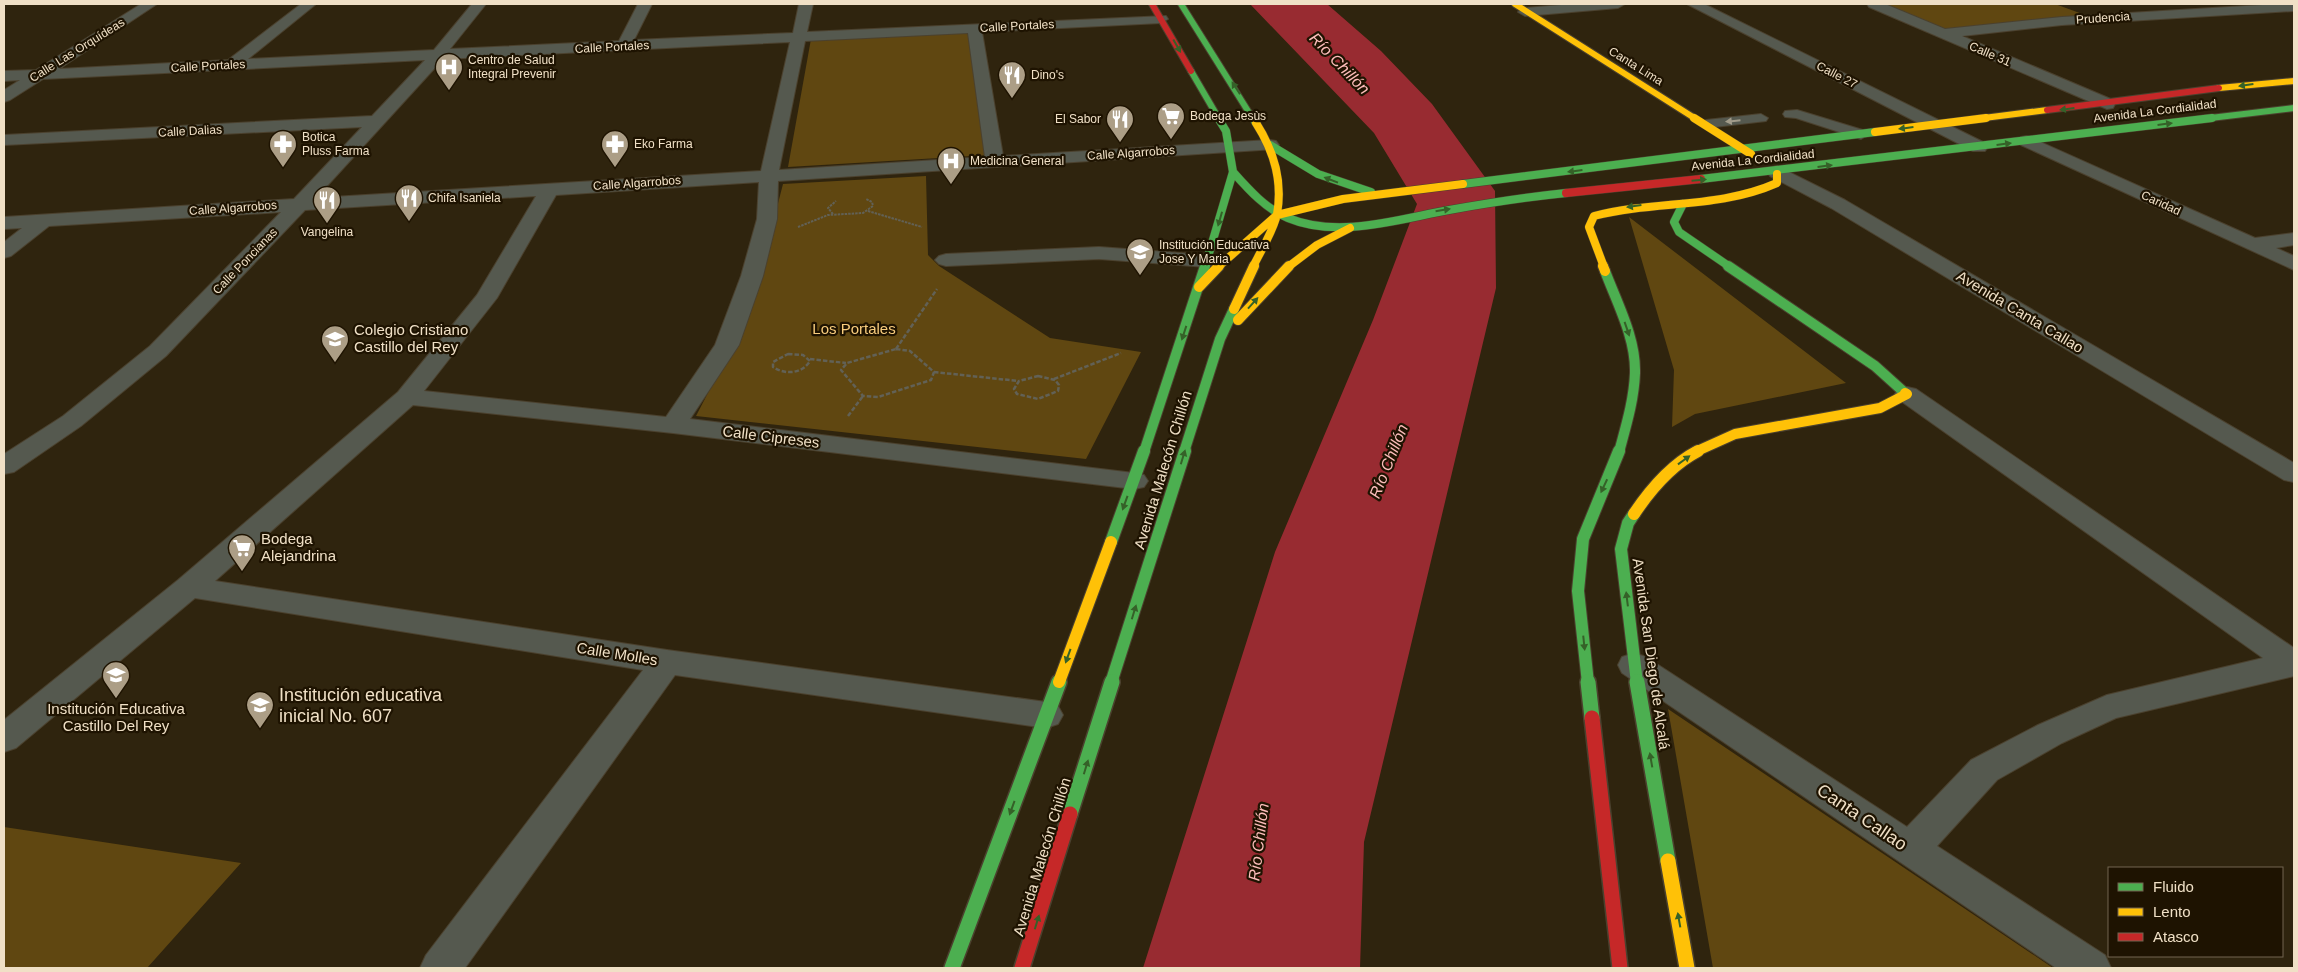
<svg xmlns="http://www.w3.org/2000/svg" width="2298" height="972" font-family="Arial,sans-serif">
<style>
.green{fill:#604711}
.water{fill:#982b31}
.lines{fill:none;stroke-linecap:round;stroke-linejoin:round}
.lane-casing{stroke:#4b412e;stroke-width:2}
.street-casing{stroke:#4b412e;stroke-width:2}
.fast-far4-casing{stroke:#4b412e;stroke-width:8}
.fast-far3-casing{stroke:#4b412e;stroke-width:9}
.fast-far2-casing{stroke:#4b412e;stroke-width:12}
.fast-far1-casing{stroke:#4b412e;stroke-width:14}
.fast-casing{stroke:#4b412e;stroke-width:18}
.slow-far4-casing{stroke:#4b412e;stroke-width:8}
.slow-far3-casing{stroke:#4b412e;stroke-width:9}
.slow-far2-casing{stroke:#4b412e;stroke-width:12}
.slow-far1-casing{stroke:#4b412e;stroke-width:14}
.slow-casing{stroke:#4b412e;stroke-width:18}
.jam-far2-casing{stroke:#4b412e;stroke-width:8}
.jam-far1-casing{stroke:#4b412e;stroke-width:9}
.jam-casing{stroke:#4b412e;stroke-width:18}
.path-far1{stroke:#626156;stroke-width:2;stroke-dasharray:2.5 1;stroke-linecap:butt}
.path{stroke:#626156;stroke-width:2.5;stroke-dasharray:4.5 2;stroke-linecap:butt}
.lane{fill:#55594f;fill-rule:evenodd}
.street{fill:#55594f;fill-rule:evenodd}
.fast-far4{stroke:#4caf50;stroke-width:6}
.fast-far3{stroke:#4caf50;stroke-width:8}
.fast-far2{stroke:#4caf50;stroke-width:10}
.fast-far1{stroke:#4caf50;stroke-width:12}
.fast{stroke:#4caf50;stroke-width:15}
.slow-far4{stroke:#ffc107;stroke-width:6}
.slow-far3{stroke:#ffc107;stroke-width:8}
.slow-far2{stroke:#ffc107;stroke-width:10}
.slow-far1{stroke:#ffc107;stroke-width:12}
.slow{stroke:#ffc107;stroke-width:15}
.jam-far2{stroke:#c62828;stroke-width:6}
.jam-far1{stroke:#c62828;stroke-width:8}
.jam{stroke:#c62828;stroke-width:15}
.oneway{fill:#356128}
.oneway2{fill:#a29c8a}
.labels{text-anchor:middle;stroke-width:4.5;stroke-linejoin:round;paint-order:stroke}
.far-street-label{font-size:12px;fill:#f0e0c6;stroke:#1e1301}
.far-poi-label{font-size:12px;fill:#f0e0c6;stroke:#1e1301;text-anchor:start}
.street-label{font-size:15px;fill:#f0e0c6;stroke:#1e1301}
.park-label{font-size:15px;fill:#f8cc7d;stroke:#1e1301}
.poi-label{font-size:15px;fill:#f0e0c6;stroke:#1e1301;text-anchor:start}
.water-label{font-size:16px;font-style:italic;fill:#fcbdba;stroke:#1e1301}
.near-poi-label{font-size:18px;fill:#f0e0c6;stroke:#1e1301;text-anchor:start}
.near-street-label{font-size:18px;fill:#f0e0c6;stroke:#1e1301}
</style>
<rect width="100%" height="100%" fill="#2f240e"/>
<path class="green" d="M1884,4H2055L2088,16L1942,29Z
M971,30L989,155L788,167L811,39Z
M926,176L928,255L939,266L1050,338L1141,352L1086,459L696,416L750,312L783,184Z
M1629,217L1846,383L1695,414L1672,427L1674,370Z
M1668,709L2053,968H1713Z
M4,827L241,863L147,968H4Z"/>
<path class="water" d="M1250,4H1327L1381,51L1432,104L1495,191L1496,288L1364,842L1360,968H1143L1275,552L1373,320L1417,204L1374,133Z"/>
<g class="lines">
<g class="lane-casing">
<path id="lane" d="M1797,110L1866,131L1869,134L1861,139L1796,118L1785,117L1783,114L1785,111Z
M1761,114L1768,118L1766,121L1706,128L1699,124L1706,120Z"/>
</g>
<g class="street-casing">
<path id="street" d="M141,4H157L59,69L228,60L301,4H316L248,59L434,50L472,4H486L450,49L619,41L638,4H652L634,40L793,33L799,4H813L807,32L1166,16L1168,19L1161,23L982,32L1003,156L1270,140L1276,141L1279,145L1276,149L778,181L777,219L763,276L739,345L690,419L1134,473L1144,475L1148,481L1144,487L1134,489L673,433L413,405L215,581L667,650L1046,702L1058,706L1063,715L1058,724L1046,728L675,675L465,968H420L426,955L643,670L195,598L16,748L4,752V720L178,580L398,392L477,295L536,196L305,210L166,356L81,426L14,472L4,474V454L63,416L150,346L281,212L49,226L11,256L4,258V242L22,228L4,229V217L294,199L362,127L4,145V135L372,116L425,60L43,79L10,100L4,102V90L20,80L4,81V71L36,70ZM968,33L985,157L779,170L805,41ZM790,42L761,171L316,198L443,59ZM759,182L757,219L741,276L715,345L666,417L424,391L497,298L556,195Z
M1573,4H1625L1618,8L1525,16L1518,12L1525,8Z
M1687,4H1704L1985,143L1988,147L1985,151H1973Z
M1867,4H1885L1945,29L2062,17L2279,4H2294V11L2062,25L1962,36L2113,100L2115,104L2113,108L2107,109L1869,7Z
M2027,136L2255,238L2294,233V245L2276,248L2294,256V270L2021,145L2018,141L2021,137Z
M1777,166L1845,200L2294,463V482L2284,480L1831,208L1770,176L1768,172L1770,168Z
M1099,247L1207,255L1214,257L1218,261L1214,265L1207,267L1099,259L946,266L939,264L935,260L939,256L946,254Z
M1907,387L1916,389L2294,648V676L2116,718L2062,743L1997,780L1937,846L2105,955L2111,968H2056L1622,673L1618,665L1622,657L1634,653L1646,657L1907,827L1971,760L2038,725L2107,695L2263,658L1898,399L1895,394L1898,389Z"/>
</g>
<g class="fast-far4-casing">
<path id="fast-far4" d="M1181,4L1253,119
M1191,71L1219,119
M2202,119L2294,108"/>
</g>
<g class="fast-far3-casing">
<path id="fast-far3" d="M1253,118L1256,123
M1270,145L1318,174L1371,192
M1233,172C1249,190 1266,209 1288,218C1338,239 1399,219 1449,210C1488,203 1527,197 1566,193
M1701,179L2212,118
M1463,184L1875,132
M1683,204L1674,222L1679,232L1730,267
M1205,267L1233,172L1226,131L1218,118"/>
</g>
<g class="fast-far2-casing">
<path id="fast-far2" d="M1728,266L1875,366L1905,393
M1605,271C1617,303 1636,338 1635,373C1634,400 1626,426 1619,452
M1144,452L1205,266
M1184,452L1220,339L1234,309"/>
</g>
<g class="fast-far1-casing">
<path id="fast-far1" d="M1634,514L1628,523L1621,549L1637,683
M1111,542L1144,451
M1111,683L1185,451
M1588,683L1578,591L1583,539L1619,451"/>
</g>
<g class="fast-casing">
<path id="fast" d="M1588,682L1592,718
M1637,682L1668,861
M1070,814L1112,682
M952,968L1059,682"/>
</g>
<g class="slow-far4-casing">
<path id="slow-far4" d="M1515,4L1696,119
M2219,88L2294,81
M1976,119L2047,110"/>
</g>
<g class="slow-far3-casing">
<path id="slow-far3" d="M1694,118L1751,154
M1875,132L1986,118
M1218,267L1277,215L1343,199L1463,184
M1253,267C1260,252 1274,230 1277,214C1283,181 1274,151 1256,123
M1288,267L1317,245L1350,228
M1604,267L1589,227L1594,216C1656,200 1718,209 1777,183V174"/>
</g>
<g class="slow-far2-casing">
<path id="slow-far2" d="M1603,266L1605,271
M1199,287L1219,266
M1234,309L1254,266
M1238,320L1289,266
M1695,452L1735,434L1880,408L1907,394L1905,393"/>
</g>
<g class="slow-far1-casing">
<path id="slow-far1" d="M1634,514C1650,490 1671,465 1698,451
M1059,682L1111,542"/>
</g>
<g class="slow-casing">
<path id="slow" d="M1668,861L1687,968"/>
</g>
<g class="jam-far2-casing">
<path id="jam-far2" d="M1152,4L1191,71
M2047,110L2219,88"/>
</g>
<g class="jam-far1-casing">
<path id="jam-far1" d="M1566,193L1701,179"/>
</g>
<g class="jam-casing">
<path id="jam" d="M1592,718L1620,968
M1022,968L1070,814"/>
</g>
<path class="path-far1" d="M868,211L922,227
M833,214L828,208L836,201
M798,227L828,215L863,213L873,206L872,202L866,199"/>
<path class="path" d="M896,349L910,351L934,372L931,380L878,397L863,396L841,370L847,363Z
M896,349L937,289
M788,354L803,355L810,361C802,374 785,375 773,367V362Z
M810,359L846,363
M934,372L1018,381
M1038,376L1055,380L1059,385L1058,391L1038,399L1017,394L1014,389L1019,381Z
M1054,379L1121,353
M848,416L863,396"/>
<use href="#lane" class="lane"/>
<use href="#street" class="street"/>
<use href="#fast-far4" class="fast-far4"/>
<use href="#fast-far3" class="fast-far3"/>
<use href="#fast-far2" class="fast-far2"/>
<use href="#fast-far1" class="fast-far1"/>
<use href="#fast" class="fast"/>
<use href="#slow-far4" class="slow-far4"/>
<use href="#slow-far3" class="slow-far3"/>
<use href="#slow-far2" class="slow-far2"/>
<use href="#slow-far1" class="slow-far1"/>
<use href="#slow" class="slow"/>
<use href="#jam-far2" class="jam-far2"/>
<use href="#jam-far1" class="jam-far1"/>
<use href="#jam" class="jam"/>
</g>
<defs><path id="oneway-solid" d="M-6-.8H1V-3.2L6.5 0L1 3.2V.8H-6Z" transform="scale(1.25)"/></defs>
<g class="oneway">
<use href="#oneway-solid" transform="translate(1177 46) rotate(60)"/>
<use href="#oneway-solid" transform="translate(2246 85) rotate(172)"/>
<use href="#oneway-solid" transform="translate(1236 88) rotate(-123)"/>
<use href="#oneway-solid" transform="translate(2067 109) rotate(173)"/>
<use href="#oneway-solid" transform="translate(2165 124) rotate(-7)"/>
<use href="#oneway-solid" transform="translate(1906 128) rotate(173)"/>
<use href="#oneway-solid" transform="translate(2004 144) rotate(-7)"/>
<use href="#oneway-solid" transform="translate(1825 166) rotate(-7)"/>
<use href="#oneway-solid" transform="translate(1575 171) rotate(173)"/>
<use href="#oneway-solid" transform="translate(1331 180) rotate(-159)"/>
<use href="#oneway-solid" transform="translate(1699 180) rotate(-5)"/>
<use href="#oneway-solid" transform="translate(1634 206) rotate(172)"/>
<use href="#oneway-solid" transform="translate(1443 210) rotate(-9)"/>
<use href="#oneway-solid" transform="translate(1220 219) rotate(106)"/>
<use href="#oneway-solid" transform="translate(1253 303) rotate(-48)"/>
<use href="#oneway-solid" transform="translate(1627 329) rotate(71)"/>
<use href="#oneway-solid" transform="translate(1184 333) rotate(108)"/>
<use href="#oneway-solid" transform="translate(1183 457) rotate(-73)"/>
<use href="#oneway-solid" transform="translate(1684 460) rotate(-36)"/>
<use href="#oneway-solid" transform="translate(1604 486) rotate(115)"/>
<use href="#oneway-solid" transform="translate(1125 503) rotate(110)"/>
<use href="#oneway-solid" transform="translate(1627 599) rotate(-97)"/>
<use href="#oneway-solid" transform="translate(1134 612) rotate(-73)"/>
<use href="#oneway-solid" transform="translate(1584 643) rotate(84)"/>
<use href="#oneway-solid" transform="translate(1068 656) rotate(110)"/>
<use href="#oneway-solid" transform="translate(1651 760) rotate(-100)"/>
<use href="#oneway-solid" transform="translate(1086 767) rotate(-73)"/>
<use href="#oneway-solid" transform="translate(1012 808) rotate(110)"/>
<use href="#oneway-solid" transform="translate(1679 920) rotate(-100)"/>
<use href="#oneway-solid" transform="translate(1037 922) rotate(-73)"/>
</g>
<use class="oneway2" href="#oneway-solid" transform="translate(1733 121) rotate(174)"/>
<defs>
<g id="hospital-pin" transform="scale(1.4375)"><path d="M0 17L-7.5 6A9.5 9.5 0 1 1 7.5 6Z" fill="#ac9e86" stroke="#1e1301"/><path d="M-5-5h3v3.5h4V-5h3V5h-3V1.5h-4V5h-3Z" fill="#fff"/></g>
<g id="restaurant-pin" transform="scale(1.4375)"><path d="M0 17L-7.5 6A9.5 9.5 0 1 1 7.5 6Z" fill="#ac9e86" stroke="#1e1301"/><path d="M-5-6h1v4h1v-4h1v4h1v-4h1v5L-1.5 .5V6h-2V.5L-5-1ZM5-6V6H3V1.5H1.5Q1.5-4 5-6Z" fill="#fff"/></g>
<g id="supermarket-pin" transform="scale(1.4375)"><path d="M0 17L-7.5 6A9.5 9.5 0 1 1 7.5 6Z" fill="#ac9e86" stroke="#1e1301"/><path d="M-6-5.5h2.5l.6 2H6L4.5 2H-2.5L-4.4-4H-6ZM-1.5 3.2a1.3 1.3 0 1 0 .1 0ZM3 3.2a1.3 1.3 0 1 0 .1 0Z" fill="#fff"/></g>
<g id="pharmacy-pin" transform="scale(1.4375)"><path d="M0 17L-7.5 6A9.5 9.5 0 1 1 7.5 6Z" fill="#ac9e86" stroke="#1e1301"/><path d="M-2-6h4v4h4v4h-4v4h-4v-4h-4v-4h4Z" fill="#fff"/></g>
<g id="school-pin" transform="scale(1.4375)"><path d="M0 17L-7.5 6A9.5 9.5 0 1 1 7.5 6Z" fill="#ac9e86" stroke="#1e1301"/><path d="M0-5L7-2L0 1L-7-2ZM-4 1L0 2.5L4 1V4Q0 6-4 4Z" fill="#fff"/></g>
</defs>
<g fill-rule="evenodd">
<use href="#hospital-pin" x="449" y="67"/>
<use href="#restaurant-pin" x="1012" y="75"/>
<use href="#supermarket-pin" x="1171" y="116"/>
<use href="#restaurant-pin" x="1120" y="119"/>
<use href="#pharmacy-pin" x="283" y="144"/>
<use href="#pharmacy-pin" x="615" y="144"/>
<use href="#hospital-pin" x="951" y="161"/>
<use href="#restaurant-pin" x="409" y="198"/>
<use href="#restaurant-pin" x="327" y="200"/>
<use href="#school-pin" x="1140" y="252"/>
<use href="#school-pin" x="335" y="339"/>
<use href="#supermarket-pin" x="242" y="548"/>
<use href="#school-pin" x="116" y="675"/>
<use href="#school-pin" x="260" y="705"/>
</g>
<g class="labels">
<g class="far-street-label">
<text transform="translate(2103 18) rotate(-4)" y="4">Prudencia</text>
<text transform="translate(1017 26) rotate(-3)" y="4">Calle Portales</text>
<text transform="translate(612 47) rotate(-3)" y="4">Calle Portales</text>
<text transform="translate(77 50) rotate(-32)" y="4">Calle Las Orquídeas</text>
<text transform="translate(1990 54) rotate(23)" y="4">Calle 31</text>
<text transform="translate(208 66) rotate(-3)" y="4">Calle Portales</text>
<text transform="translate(1636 66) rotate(32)" y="4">Canta Lima</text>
<text transform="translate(1837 75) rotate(27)" y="4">Calle 27</text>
<text transform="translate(2155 111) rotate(-7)" y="4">Avenida La Cordialidad</text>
<text transform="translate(190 131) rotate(-3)" y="4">Calle Dalias</text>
<text transform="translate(1131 153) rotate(-4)" y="4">Calle Algarrobos</text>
<text transform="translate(1753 160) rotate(-6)" y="4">Avenida La Cordialidad</text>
<text transform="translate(637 183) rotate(-4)" y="4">Calle Algarrobos</text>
<text transform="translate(2161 203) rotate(25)" y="4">Caridad</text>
<text transform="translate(233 208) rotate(-4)" y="4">Calle Algarrobos</text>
<text transform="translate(245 261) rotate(-46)" y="4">Calle Poncianas</text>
</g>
<g class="far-poi-label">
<text x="468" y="64">Centro de Salud<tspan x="468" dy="14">Integral Prevenir</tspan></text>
<text x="1031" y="79">Dino's</text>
<text x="1190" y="120">Bodega Jesùs</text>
<text x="1101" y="123" text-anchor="end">El Sabor</text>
<text x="302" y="141">Botica<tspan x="302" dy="14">Pluss Farma</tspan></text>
<text x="634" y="148">Eko Farma</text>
<text x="970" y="165">Medicina General</text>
<text x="428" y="202">Chifa Isaniela</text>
<text x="327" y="236" text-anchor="middle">Vangelina</text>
<text x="1159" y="249">Institución Educativa<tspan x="1159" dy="14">Jose Y Maria</tspan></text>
</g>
<g class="street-label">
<text transform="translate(2020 312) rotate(31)" y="5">Avenida Canta Callao</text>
<text transform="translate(771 437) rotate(7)" y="5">Calle Cipreses</text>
<text transform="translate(1163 470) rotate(-73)" y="5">Avenida Malecón Chillón</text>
<text transform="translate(617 654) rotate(9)" y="5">Calle Molles</text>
<text transform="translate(1651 654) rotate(82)" y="5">Avenida San Diego de Alcalá</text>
<text transform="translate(1042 857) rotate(-73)" y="5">Avenida Malecón Chillón</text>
</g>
<g class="park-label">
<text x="854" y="334">Los Portales</text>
</g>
<g class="poi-label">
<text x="354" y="335">Colegio Cristiano<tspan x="354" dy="17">Castillo del Rey</tspan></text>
<text x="261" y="544">Bodega<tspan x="261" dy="17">Alejandrina</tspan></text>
<text x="116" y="714" text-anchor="middle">Institución Educativa<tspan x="116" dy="17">Castillo Del Rey</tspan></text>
</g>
<g class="water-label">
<text transform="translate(1340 63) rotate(46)" y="6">Río Chillón</text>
<text transform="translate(1388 461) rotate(-68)" y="6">Río Chillón</text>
<text transform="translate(1258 842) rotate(-83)" y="6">Río Chillón</text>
</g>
<g class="near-poi-label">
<text x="279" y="701">Institución educativa<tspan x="279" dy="21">inicial No. 607</tspan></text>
</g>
<g class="near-street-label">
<text transform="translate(1862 817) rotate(34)" y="6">Canta Callao</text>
</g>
</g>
<rect width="2298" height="972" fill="none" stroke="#f0e0c6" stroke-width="10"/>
<rect x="2108" y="867" width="175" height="90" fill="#1e1301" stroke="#726550"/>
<rect x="2118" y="883" width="25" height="8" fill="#4caf50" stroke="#726550"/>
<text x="2153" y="892" font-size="15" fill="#f0e0c6">Fluido</text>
<rect x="2118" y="908" width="25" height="8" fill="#ffc107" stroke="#726550"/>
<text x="2153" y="917" font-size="15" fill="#f0e0c6">Lento</text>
<rect x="2118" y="933" width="25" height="8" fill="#c62828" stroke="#726550"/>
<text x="2153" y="942" font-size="15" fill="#f0e0c6">Atasco</text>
</svg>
